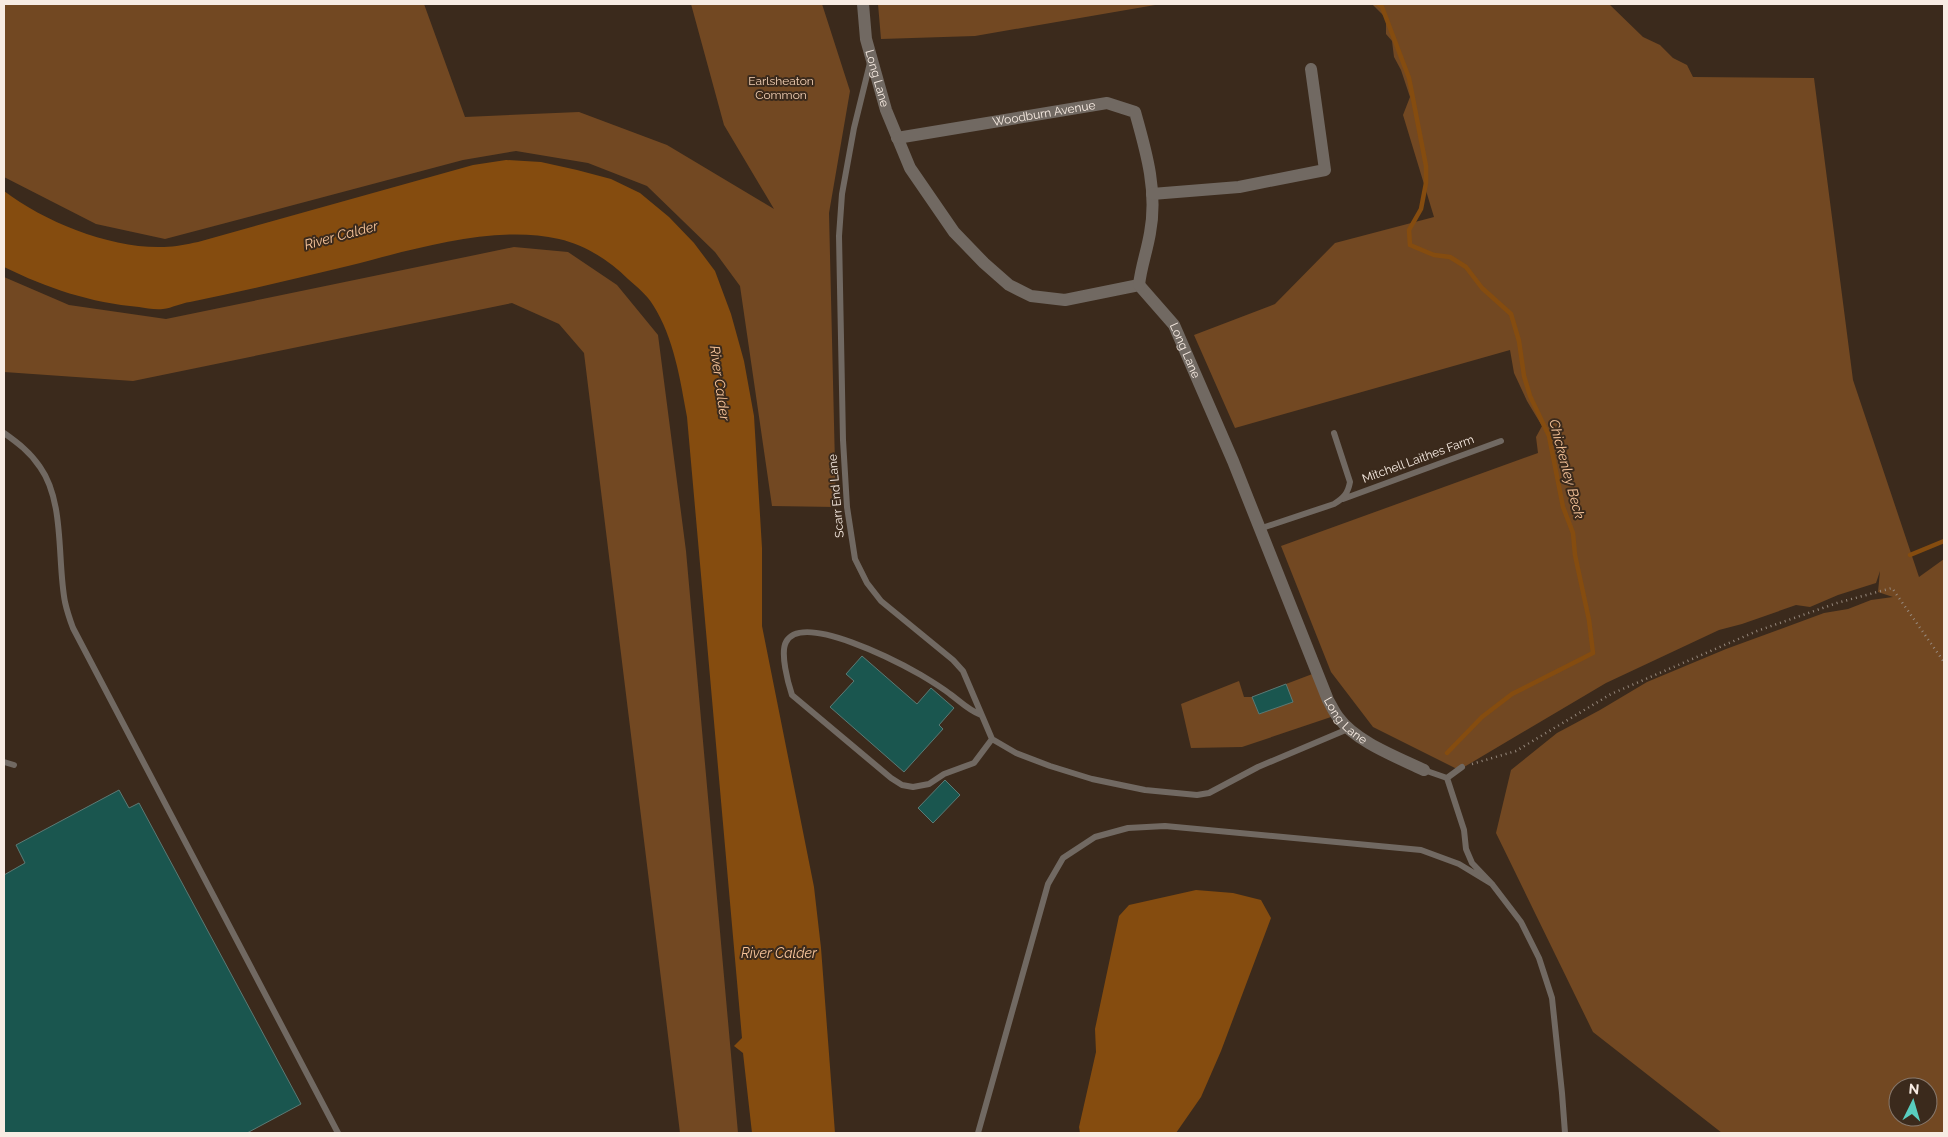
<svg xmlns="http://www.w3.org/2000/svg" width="1948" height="1137" font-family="Raleway,sans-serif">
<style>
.green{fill:#724822;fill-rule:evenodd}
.water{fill:#854c0f}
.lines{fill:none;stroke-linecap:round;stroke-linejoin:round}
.stream{stroke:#854c0f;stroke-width:4.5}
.building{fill:#1a564f;stroke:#5c7a75}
.path{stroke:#97897d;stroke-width:2.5;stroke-dasharray:1 4;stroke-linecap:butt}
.lane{stroke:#716962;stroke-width:6}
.street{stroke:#716962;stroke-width:12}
.labels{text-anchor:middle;stroke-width:4;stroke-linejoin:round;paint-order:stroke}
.street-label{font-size:12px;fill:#f8ece3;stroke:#3b2a1c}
.park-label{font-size:12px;fill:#f4d1b6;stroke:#3b2a1c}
.water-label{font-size:14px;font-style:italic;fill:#f8c59b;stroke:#3b2a1c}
</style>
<rect width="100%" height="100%" fill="#3b2a1c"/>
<path class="green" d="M4,4H424L465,117L579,112L667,145L774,209L724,125L691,4H822L850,91L829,213L836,507L772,506L740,286L715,252L647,186L588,163L516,151L463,160L165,239L96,224L4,177Z
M878,4H1161L975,36L881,39Z
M1372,4H1609L1643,37L1660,45L1673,58L1687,65L1693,77L1814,78L1853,380L1919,577L1944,559V1133H1722L1593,1032L1496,833L1511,770L1557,733L1600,710L1647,682L1726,649L1824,613L1848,609L1871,600L1893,597L1878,592L1880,571L1876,583L1838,595L1810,607L1796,605L1742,624L1719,630L1606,683L1459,770L1373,727L1331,672L1281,546L1538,453L1536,437L1542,426L1527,401L1514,373L1510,350L1235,428L1194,335L1275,304L1335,243L1434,217L1403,115L1410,97L1401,70L1394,57L1392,41L1386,34V18ZM1898,1087H1928V1117H1898Z
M514,247L568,252L617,285L658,335L686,551L738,1133H680L584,353L559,324L512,303L133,381L4,372V277L69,305L166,319Z
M1315,673L1331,717L1242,747L1191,748L1181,704L1239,681L1244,697H1252L1259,714L1292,702L1286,684Z"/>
<path class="water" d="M506,160L541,162L577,170L611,179L640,193L669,217L694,243L715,271L731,314L744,361L754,416L762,548V626L814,887L821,948L835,1133H752L743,1053L734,1046L742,1038L687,417C680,379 674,338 653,305C647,295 637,287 628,279C609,260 585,245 559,239C493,224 412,250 348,266C295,279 243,291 190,302C181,303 172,308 163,309C155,310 146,308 139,307C91,303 47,288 4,267V191C45,222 111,249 164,247C175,247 187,244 198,242L473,165Z
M1196,890L1233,893L1261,900L1271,918L1221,1051L1201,1097L1176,1133H1080L1079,1127L1096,1052L1095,1029L1119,916L1129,905Z"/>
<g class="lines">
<path class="stream" d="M1378,4L1382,7L1409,78L1426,166V183L1421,209L1409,230L1410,245L1434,255L1450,257L1466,267L1482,288L1511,314L1519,341L1524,376L1530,396L1549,436L1563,507L1573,533L1575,555L1589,620L1593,653L1512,694L1482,717L1447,753
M1910,555L1944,541"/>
</g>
<path class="building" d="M862,656L917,704L931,688L954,708L939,725L943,729L904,772L830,707L854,681L846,674Z
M1286,684L1293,702L1259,714L1252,697Z
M945,780L960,795L933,823L918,808Z
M119,790L129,808L139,803L301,1104L247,1133H4V875L25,863L16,845Z"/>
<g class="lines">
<path class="path" d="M1472,764L1516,751L1611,694L1757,631L1837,603L1892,588L1944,662"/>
<path class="lane" d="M870,63L854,128L842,194L839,236L843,440L847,507L855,559L867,583L881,601L953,660L963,671L992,739L1016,753L1050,766L1092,779L1145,790L1197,795L1209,793L1258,767L1348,729
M4,433C18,443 30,452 40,467C65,502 57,561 65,602C67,611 70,620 73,628L338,1133
M1343,499L1501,441
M1259,529L1334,504C1344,498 1348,493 1350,482L1334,433
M981,715C968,710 961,702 950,694C941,687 931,681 921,675C900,663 802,611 786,642C780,653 788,683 792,695L891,778L902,785L913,787L929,784L944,774L974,763L992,739
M4,762L14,765
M1424,770L1447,778L1462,767
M1447,778L1464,830L1466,849L1472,863L1492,884L1521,922L1539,958L1552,998L1562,1093L1565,1133
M978,1133L1048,884L1063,858L1095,837L1128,828L1165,826L1421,850L1459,864L1492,884"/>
<g class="street">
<path id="s1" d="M863,4L866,39L886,110L910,168L954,232L984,263L1009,285L1031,296L1065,300L1139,285L1174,325L1233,461L1328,700C1331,705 1334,712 1338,717C1356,742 1397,757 1424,770"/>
<path id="s2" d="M897,138L1107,103L1135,112C1146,151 1158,191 1150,233C1147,251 1141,267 1139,285"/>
<path d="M1152,194L1239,187L1325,170L1311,69"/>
</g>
</g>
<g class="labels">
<g class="street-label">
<text dy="4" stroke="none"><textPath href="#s1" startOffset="76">Long Lane</textPath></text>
<text dy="4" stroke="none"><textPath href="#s2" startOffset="149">Woodburn Avenue</textPath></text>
<text dy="4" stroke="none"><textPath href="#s1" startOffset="541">Long Lane</textPath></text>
<text transform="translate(1418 459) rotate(-20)" y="4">Mitchell Laithes Farm</text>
<text transform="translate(836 496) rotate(-95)" y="4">Scarr End Lane</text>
<text dy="4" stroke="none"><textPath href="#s1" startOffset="946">Long Lane</textPath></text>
</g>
<g class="park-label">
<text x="781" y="85">Earlsheaton<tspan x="781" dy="14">Common</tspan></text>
</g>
<g class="water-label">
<text transform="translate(341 235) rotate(-15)" y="5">River Calder</text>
<text transform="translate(720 383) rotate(82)" y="5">River Calder</text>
<text transform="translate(1567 469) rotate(75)" y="5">Chickenley Beck</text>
<text x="779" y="958">River Calder</text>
</g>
</g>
<rect width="1948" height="1137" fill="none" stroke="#f8ece3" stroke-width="10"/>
<g transform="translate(1913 1102) rotate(5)"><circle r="24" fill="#3b2a1c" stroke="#87786c"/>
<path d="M0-4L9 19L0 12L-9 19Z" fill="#59cebf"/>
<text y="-8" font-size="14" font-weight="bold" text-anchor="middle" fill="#f8ece3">N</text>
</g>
</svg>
